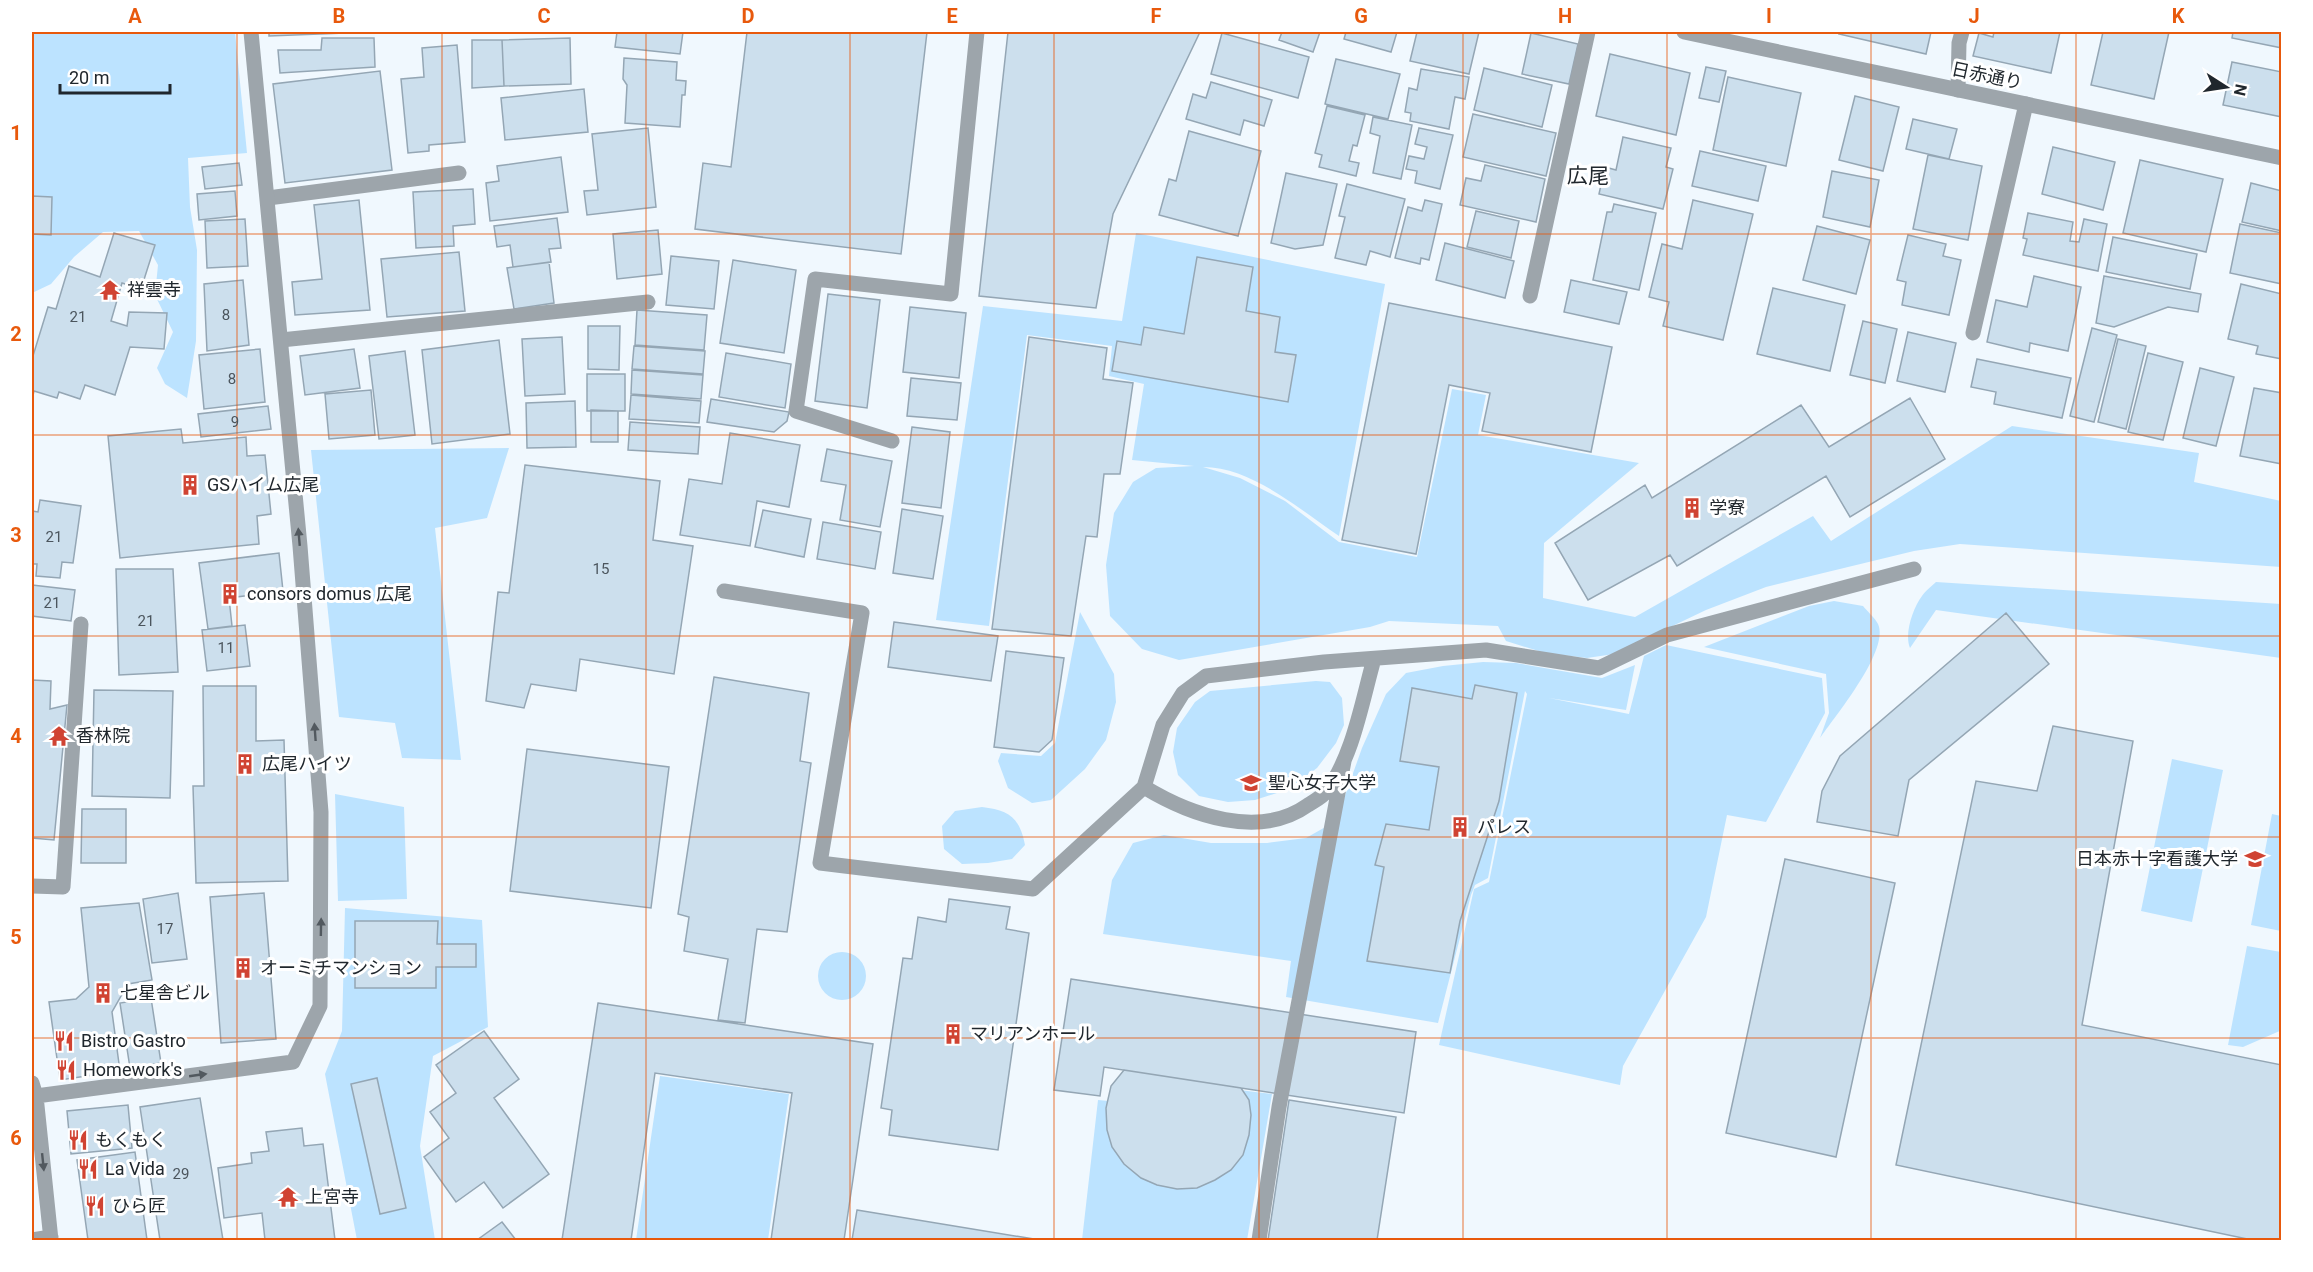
<svg xmlns="http://www.w3.org/2000/svg" width="2313" height="1272" font-family="Roboto,'Noto Sans JP',sans-serif">
<style>
.green{fill:#bce3ff}
.building{fill:#ccdfed;stroke:#94a6b4;stroke-width:1.5}
.lines{fill:none;stroke-linecap:round;stroke-linejoin:round}
.service{stroke:#9da5ab;stroke-width:15}
.minor{stroke:#9da5ab;stroke-width:15}
.tertiary{stroke:#9da5ab;stroke-width:15}
.oneway{fill:#52595f}
.grid{fill:none;stroke:#e8590c;stroke-width:1.5;stroke-opacity:0.55}
.labels{text-anchor:middle;stroke-width:6;stroke-linejoin:round;paint-order:stroke}
.number-label{font-size:15px;fill:#4b555d}
.street-label{font-size:18px;fill:#20272d;stroke:#fff}
.poi-label{font-size:18px;fill:#20272d;stroke:#fff;text-anchor:start}
.quarter-label{font-size:21px;fill:#20272d;stroke:#fff}
.neatline{fill:none;stroke:#e8590c;stroke-width:2}
.grid-label{font-size:20px;text-anchor:middle;font-weight:bold;fill:#e8590c}
</style>
<rect width="100%" height="100%" fill="#f0f8fe"/>
<path class="green" d="M32,32H235L247,153L188,158L190,207L197,250L196,341L187,398L165,384L157,368L173,332L155,295L158,265L139,231L103,232L74,257L51,284L32,293Z
M1136,233L1385,284L1339,536C1300,510 1252,467 1203,467L1240,478L1285,501L1339,542L1417,557L1452,389L1486,395L1478,435L1639,463L1544,543L1543,598L1635,617L1813,516L1831,541L2012,426L2199,453L2194,482L2281,501V567L1960,544L1914,551L1766,587L1706,610L1614,654L1587,658L1545,653L1506,641L1498,626L1389,621L1370,627L1179,660L1142,649L1110,616L1106,565L1114,513L1133,482L1156,468L1194,466L1132,460L1144,384L1109,376L1112,346L1027,335L989,626L936,620L983,306L1122,321Z
M509,448L487,518L435,528L461,760L402,758L395,723L339,717L311,450Z
M1936,582L2281,604V658L1936,610L1910,648C1904,634 1913,608 1922,596C1925,591 1931,587 1936,582Z
M1834,601L1863,606C1867,611 1875,618 1878,624C1890,650 1835,716 1820,738L1829,713L1826,674L1704,647L1809,606Z
M1080,612L1114,674L1116,702L1106,740L1085,769L1051,800L1032,803L1008,788L998,761L1001,753L1041,756L1055,743Z
M1666,645L1822,678L1825,713L1766,822L1727,815L1706,917L1623,1066L1620,1085L1439,1045L1474,889L1489,882L1527,694L1525,691L1488,878L1475,885L1471,895L1438,1023L1286,997L1291,961L1103,934L1112,880L1133,843L1164,835L1211,843H1267L1306,838L1336,821L1362,748L1386,694L1406,673L1443,666L1483,662L1516,663L1602,678L1635,665L1626,710L1549,698L1629,714L1644,656Z
M1316,681L1330,682L1342,698L1344,725L1336,743L1317,768L1289,789L1255,800L1228,802L1199,796L1178,775L1173,752L1177,728L1195,702L1210,691Z
M2172,759L2223,770L2192,922L2141,911Z
M335,794L404,807L407,899L338,901Z
M982,807C1009,810 1020,818 1025,845L1012,859L988,863L962,864L944,849L942,826L955,811Z
M2272,814L2281,816V931L2251,925Z
M345,908L482,920L488,1027L433,1056L420,1146L435,1240H357L325,1074L342,1031Z
M2247,946L2281,952L2282,1030L2243,1047L2228,1045Z
M818 976a24 24 0 1 1 48 0a24 24 0 1 1-48 0Z
M660,1076L789,1094L768,1240H636Z
M1124,1076L1272,1094L1247,1240H1082L1098,1100L1119,1102Z"/>
<path class="building" d="M269,32H371L269,36Z
M617,32H683L680,54L615,47Z
M747,32H927L901,254L695,229L703,163L731,167Z
M1008,32H1200L1113,214L1096,308L979,296Z
M1282,32H1320L1313,52L1279,40Z
M1346,32H1397L1391,52L1344,39Z
M1417,32H1479L1469,74L1410,61Z
M1840,32H1931L1926,54L1839,34Z
M1994,32H2060L2051,73L1973,56L1979,33L1993,37Z
M2103,32H2169L2154,99L2091,85Z
M2233,32H2282V48L2232,38Z
M1222,33L1309,57L1298,98L1211,74Z
M1531,33L1578,44L1569,84L1522,74Z
M322,38H374L375,67L280,73L278,50H321Z
M570,38L571,84L504,86L502,40Z
M472,40H502L504,86L472,88Z
M457,45L465,142L429,145V151L408,153L401,79L424,77L422,48Z
M1610,54L1690,73L1676,135L1596,116Z
M624,58L677,62L676,80L686,81L685,95H682L680,127L625,123L627,85L623,79Z
M1336,59L1400,74L1388,119L1325,104Z
M2232,62L2282,72V117L2223,105Z
M1706,67L1726,71L1719,102L1699,98Z
M1484,68L1552,85L1542,127L1474,110Z
M1421,69L1469,77L1465,99L1455,97L1449,129L1410,121L1411,113L1405,112L1409,88L1417,90Z
M380,71L392,170L285,183L273,84Z
M1728,77L1801,93L1786,166L1713,150Z
M1211,82L1272,100L1264,126L1244,120L1240,135L1186,119L1193,94L1206,98Z
M584,89L588,132L505,140L501,98Z
M1855,96L1899,107L1883,171L1839,160Z
M1327,106L1365,115L1357,146L1353,145L1349,161L1359,163L1356,176L1319,167L1322,155L1315,153Z
M1473,114L1556,133L1546,176L1463,157Z
M1373,117L1412,125L1401,179L1373,173L1380,136L1370,133Z
M1913,119L1957,129L1949,159L1906,149Z
M648,128L656,207L587,215L584,191L598,190L592,134Z
M1419,128L1453,135L1440,189L1415,183L1417,171L1406,169L1409,156L1424,159L1427,147L1415,144Z
M1189,131L1261,151L1238,236L1159,215L1169,179L1176,181Z
M1623,137L1671,148L1666,167L1673,169L1663,209L1599,194L1605,167L1616,170Z
M2053,147L2115,162L2103,210L2042,194Z
M1700,151L1766,166L1758,201L1692,186Z
M1928,155L1982,166L1968,240L1913,229Z
M561,157L568,212L490,221L486,183L499,181L497,166Z
M2140,160L2223,179L2206,252L2123,233Z
M239,163L242,185L205,189L202,167Z
M1485,165L1545,179L1536,222L1460,205L1466,178L1481,181Z
M1832,171L1879,180L1870,227L1823,217Z
M1286,173L1337,184L1323,245L1295,249L1271,243Z
M2251,183L2282,191V231L2242,222Z
M1347,184L1405,199L1390,257L1370,251L1366,265L1335,258L1345,217L1339,216Z
M473,189L475,224L453,226L454,246L416,248L413,192Z
M235,191L237,216L199,220L197,194Z
M32,196L52,197L51,235L32,234Z
M359,200L370,310L295,315L292,282L322,279L314,205Z
M1425,200L1442,204L1429,260L1421,258L1420,264L1395,258L1408,207L1422,211Z
M1693,200L1753,214L1723,340L1663,326L1669,302L1649,297L1662,244L1682,249Z
M1614,204L1656,213L1639,290L1593,280L1607,212H1612Z
M1476,211L1519,221L1511,258L1467,247Z
M2028,213L2073,222L2070,241L2079,242L2084,219L2107,224L2098,271L2023,255L2027,239L2023,238Z
M557,218L561,248L549,249L551,262L513,267L510,245L497,247L494,226Z
M245,219L248,266L207,268L205,221Z
M2240,224L2282,233V284L2230,273Z
M1817,226L1870,240L1856,294L1803,280Z
M658,230L662,274L617,279L613,234Z
M114,233L155,245L141,289L122,283L111,321L127,326L129,312L167,313L164,349L130,347L115,395L85,385L80,399L59,392L57,398L34,391L32,399V359L48,307L56,309L69,266L100,277Z
M1908,235L1946,244L1943,256L1961,260L1949,315L1902,305L1906,282L1897,280Z
M2113,237L2197,254L2190,289L2106,272Z
M1445,243L1514,261L1505,298L1436,280Z
M459,252L465,311L387,317L381,259Z
M671,256L719,261L714,309L666,305Z
M1197,257L1253,267L1246,311L1280,317L1275,352L1296,355L1288,402L1112,371L1117,341L1141,345L1144,327L1184,334Z
M733,260L796,270L784,353L720,343Z
M549,262L554,303L514,309L507,268Z
M2034,276L2081,287L2068,351L2030,343L2029,352L1987,342L1996,300L2027,307Z
M2104,276L2201,294L2198,312L2168,307L2114,327L2096,323Z
M243,280L249,345L207,351L204,284Z
M1571,280L1627,292L1619,324L1564,312Z
M2241,284L2282,294V359L2256,354L2258,346L2228,339Z
M1773,288L1845,305L1830,371L1757,354Z
M828,294L880,300L867,408L815,401Z
M1389,303L1612,347L1591,452L1482,431L1490,393L1449,385L1416,554L1342,540Z
M910,307L966,313L959,378L903,372Z
M637,310L707,315L704,350L635,345Z
M1863,321L1897,329L1885,383L1850,375Z
M588,326H620L619,370L588,369Z
M2092,328L2117,335L2094,422L2070,416Z
M1908,332L1956,343L1945,392L1897,381Z
M562,337L565,394L525,396L522,339Z
M1029,337L1107,348L1103,379L1133,383L1120,474H1104L1097,537L1086,536L1071,636L992,629Z
M2118,339L2146,346L2126,429L2098,422Z
M499,340L510,434L432,444L422,350Z
M634,346L705,351L703,374L632,369Z
M260,349L265,402L204,409L199,355Z
M354,349L360,388L305,395L300,356Z
M405,351L415,435L379,439L369,356Z
M726,353L791,364L785,408L719,397Z
M2148,353L2183,362L2163,440L2128,432Z
M1977,359L2071,378L2062,418L1994,404L1996,392L1971,387Z
M2200,368L2234,377L2216,446L2183,438Z
M632,370L703,375L701,399L631,394Z
M587,374H625V411H587Z
M911,378L961,383L957,420L907,416Z
M2254,388L2282,393V464L2240,456Z
M371,390L375,435L329,439L325,394Z
M631,395L701,401L699,423L629,419Z
M1910,398L1945,459L1850,517L1826,476L1677,566L1670,555L1588,600L1555,543L1645,485L1652,498L1801,405L1829,447Z
M711,399L789,412L787,421L774,432L707,422Z
M575,401L576,447L527,448L526,403Z
M268,406L271,429L201,437L198,414Z
M591,410L618,411V442H591Z
M630,422L700,427L698,454L628,450Z
M912,427L950,432L941,508L902,503Z
M181,429L183,443L246,437L247,456L265,455L271,514L257,516L259,544L120,558L108,436Z
M730,433L800,445L789,507L757,501L750,546L680,535L689,479L722,484Z
M827,449L892,461L880,527L840,520L846,485L821,481Z
M525,465L660,481L653,540L693,546L674,674L580,659L576,691L531,684L524,708L486,701L498,592L509,593Z
M40,500L81,506L73,563L62,562L60,578L36,576L37,564H32V511L38,512Z
M902,509L943,516L933,579L893,573Z
M763,510L811,519L804,557L755,547Z
M823,522L881,532L875,569L817,559Z
M279,553L283,591L229,598L232,626L208,629L199,563Z
M116,569H173L178,672L119,675Z
M32,585L75,590L71,621L32,616Z
M2006,613L2049,664L1909,780L1898,836L1817,822L1822,791L1840,756Z
M894,622L998,636L991,681L888,667Z
M245,625L250,666L207,671L202,630Z
M1006,651L1064,658L1052,740L1039,752L994,747Z
M714,677L809,693L800,761L811,763L787,932L757,929L745,1023L718,1020L728,959L684,951L689,917L678,914Z
M32,680L51,681L50,709L67,705L54,840L32,838Z
M1475,685L1517,693L1499,801L1460,921L1450,973L1367,961L1384,867L1375,865L1386,824L1429,830L1439,767L1400,761L1412,688L1472,699Z
M203,686H256V741L284,740L288,881L196,883L193,786H204Z
M94,690L173,691L170,798L92,796Z
M2053,726L2133,741L2082,1025L2282,1065V1240H2252L1896,1165L1976,781L2037,791Z
M527,749L669,767L651,908L510,891Z
M82,809H126V863H81Z
M1785,859L1895,883L1836,1157L1726,1133Z
M178,893L187,959L152,963L143,899Z
M264,893L276,1039L221,1043L210,897Z
M949,899L1010,907L1006,929L1029,933L998,1150L889,1135L892,1110L881,1108L903,958L912,959L918,917L946,922Z
M139,903L152,980L128,984L112,1012L120,1071L60,1080L49,1002L76,999L89,987L81,908Z
M355,921H438L437,944H476V967H436V988H355Z
M1071,979L1416,1032L1404,1113L1104,1067L1100,1096L1054,1090Z
M151,998L161,1063L130,1068L120,1003Z
M598,1003L873,1044L844,1240H771L792,1093L655,1073L631,1240H562Z
M484,1031L519,1079L494,1098L549,1174L503,1208L484,1182L456,1202L424,1157L449,1138L430,1112L456,1093L436,1065Z
M1124,1070L1241,1088L1249,1100L1251,1115L1249,1135L1243,1155L1231,1170L1215,1180L1197,1188L1177,1189L1157,1185L1141,1178L1124,1164L1112,1147L1107,1130L1106,1108L1111,1086Z
M377,1078L406,1208L380,1214L351,1084Z
M200,1098L223,1240H160L140,1107Z
M1289,1100L1396,1117L1377,1240H1268Z
M128,1105L132,1148L71,1154L67,1111Z
M302,1128L304,1146L323,1144L335,1240H265L262,1213L224,1218L218,1168L252,1163L251,1153L269,1151L266,1132Z
M135,1152L147,1240H88L77,1160Z
M857,1210L1040,1240H852Z
M502,1222L516,1240H477Z"/>
<g class="lines">
<path class="service" d="M268,198L459,173
M281,340L648,302
M892,441L796,411L815,279L951,294L977,32
M724,591L862,613L820,863L1033,889L1144,787L1163,725L1183,693L1206,676L1324,662L1486,650L1599,668L1667,635L1914,569
M1144,787C1190,815 1259,840 1308,805C1314,801 1322,797 1326,792C1353,757 1362,701 1374,659
M32,886L63,887L81,624
M1259,1240L1279,1107L1344,761"/>
<path class="minor" d="M1958,90L1959,43L1962,32
M1530,296L1588,32
M1973,333L2026,104
M32,1083L36,1096L51,1240
M36,1096L293,1062L320,1006L321,812L300,546L251,32
M32,1240L51,1237"/>
<path class="tertiary" d="M1684,32L2282,158"/>
</g>
<defs><path id="oneway-solid" d="M-6-.8H1V-3.2L6.5 0L1 3.2V.8H-6Z" transform="scale(1.5)"/></defs>
<g class="oneway">
<use href="#oneway-solid" transform="translate(299 537) rotate(-95)"/>
<use href="#oneway-solid" transform="translate(315 732) rotate(-94)"/>
<use href="#oneway-solid" transform="translate(321 927) rotate(-89)"/>
<use href="#oneway-solid" transform="translate(198 1075) rotate(-8)"/>
<use href="#oneway-solid" transform="translate(43 1162) rotate(84)"/>
</g>
<path class="grid" d="M237,32V1240M442,32V1240M646,32V1240M850,32V1240M1054,32V1240M1259,32V1240M1463,32V1240M1667,32V1240M1871,32V1240M2076,32V1240M32,234H2282M32,435H2282M32,636H2282M32,837H2282M32,1038H2282"/>
<defs>
<g id="temple-bare" transform="scale(1.62)"><path d="M0-6L5-2H3V0L6.5 2.5H4V6H1.5V3h-3V6H-4V2.5H-6.5L-3 0V-2H-5Z" fill="#d04332" stroke="#fff" stroke-width="2.5" paint-order="stroke"/></g>
<g id="building-bare" transform="scale(1.62)"><path d="M-4-6H4V6H1V3H-1V6H-4ZM-2.5-4.3h1.7v1.8h-1.7ZM.8-4.3h1.7v1.8H.8ZM-2.5-1h1.7V.8h-1.7ZM.8-1h1.7V.8H.8Z" fill="#d04332" stroke="#fff" stroke-width="2.5" paint-order="stroke"/></g>
<g id="university-bare" transform="scale(1.62)"><path d="M0-5L7-2L0 1L-7-2ZM-4 1L0 2.5L4 1V4Q0 6-4 4Z" fill="#d04332" stroke="#fff" stroke-width="2.5" paint-order="stroke"/></g>
<g id="restaurant-bare" transform="scale(1.62)"><path d="M-5-6h1v4h1v-4h1v4h1v-4h1v5L-1.5 .5V6h-2V.5L-5-1ZM5-6V6H3V1.5H1.5Q1.5-4 5-6Z" fill="#d04332" stroke="#fff" stroke-width="2.5" paint-order="stroke"/></g>
</defs>
<g fill-rule="evenodd">
<use href="#temple-bare" x="110" y="290"/>
<use href="#building-bare" x="190" y="485"/>
<use href="#building-bare" x="1692" y="508"/>
<use href="#building-bare" x="230" y="594"/>
<use href="#temple-bare" x="59" y="736"/>
<use href="#building-bare" x="245" y="764"/>
<use href="#university-bare" x="1251" y="783"/>
<use href="#building-bare" x="1460" y="827"/>
<use href="#university-bare" x="2255" y="859"/>
<use href="#building-bare" x="243" y="968"/>
<use href="#building-bare" x="103" y="993"/>
<use href="#building-bare" x="953" y="1034"/>
<use href="#restaurant-bare" x="64" y="1041"/>
<use href="#restaurant-bare" x="66" y="1070"/>
<use href="#restaurant-bare" x="78" y="1140"/>
<use href="#restaurant-bare" x="88" y="1169"/>
<use href="#temple-bare" x="288" y="1197"/>
<use href="#restaurant-bare" x="95" y="1206"/>
</g>
<g class="labels">
<g class="number-label">
<text x="226" y="320">8</text>
<text x="78" y="322">21</text>
<text x="232" y="384">8</text>
<text x="235" y="427">9</text>
<text x="54" y="542">21</text>
<text x="601" y="574">15</text>
<text x="52" y="608">21</text>
<text x="146" y="626">21</text>
<text x="226" y="653">11</text>
<text x="165" y="934">17</text>
<text x="181" y="1179">29</text>
</g>
<g class="street-label">
<text transform="translate(1987 76) rotate(12)" y="6">日赤通り</text>
</g>
<g class="poi-label">
<text x="127" y="296">祥雲寺</text>
<text x="207" y="491">GSハイム広尾</text>
<text x="1709" y="514">学寮</text>
<text x="247" y="600">consors domus 広尾</text>
<text x="76" y="742">香林院</text>
<text x="262" y="770">広尾ハイツ</text>
<text x="1268" y="789">聖心女子大学</text>
<text x="1477" y="833">パレス</text>
<text x="2238" y="865" text-anchor="end">日本赤十字看護大学</text>
<text x="260" y="974">オーミチマンション</text>
<text x="120" y="999">七星舎ビル</text>
<text x="970" y="1040">マリアンホール</text>
<text x="81" y="1047">Bistro Gastro</text>
<text x="83" y="1076">Homework's</text>
<text x="95" y="1146">もくもく</text>
<text x="105" y="1175">La Vida</text>
<text x="305" y="1203">上宮寺</text>
<text x="112" y="1212">ひら匠</text>
</g>
<g class="quarter-label">
<text x="1588" y="183">広尾</text>
</g>
</g>
<rect width="2313" height="1272" fill="none" stroke="#ffffff" stroke-width="66"/>
<g transform="translate(2226 87) rotate(102)" stroke="#ffffff" stroke-width="4.5" paint-order="stroke">
<path d="M0-4.5L10 22L0 15L-10 22Z" fill="#20272d"/>
<text y="-9" font-size="16" font-weight="bold" text-anchor="middle" fill="#20272d">N</text>
</g>
<path d="M60 84v9h110v-9" fill="none" stroke="#20272d" stroke-width="3"/>
<text x="69" y="84" font-size="18" fill="#20272d" stroke="#ffffff" stroke-width="4.5" paint-order="stroke">20 m</text>
<rect x="33" y="33" width="2247" height="1206" class="neatline"/>
<g class="grid-label">
<text x="135" y="23">A</text>
<text x="339" y="23">B</text>
<text x="544" y="23">C</text>
<text x="748" y="23">D</text>
<text x="952" y="23">E</text>
<text x="1156" y="23">F</text>
<text x="1361" y="23">G</text>
<text x="1565" y="23">H</text>
<text x="1769" y="23">I</text>
<text x="1974" y="23">J</text>
<text x="2178" y="23">K</text>
<text x="16" y="140">1</text>
<text x="16" y="341">2</text>
<text x="16" y="542">3</text>
<text x="16" y="743">4</text>
<text x="16" y="944">5</text>
<text x="16" y="1145">6</text>
</g>
</svg>
